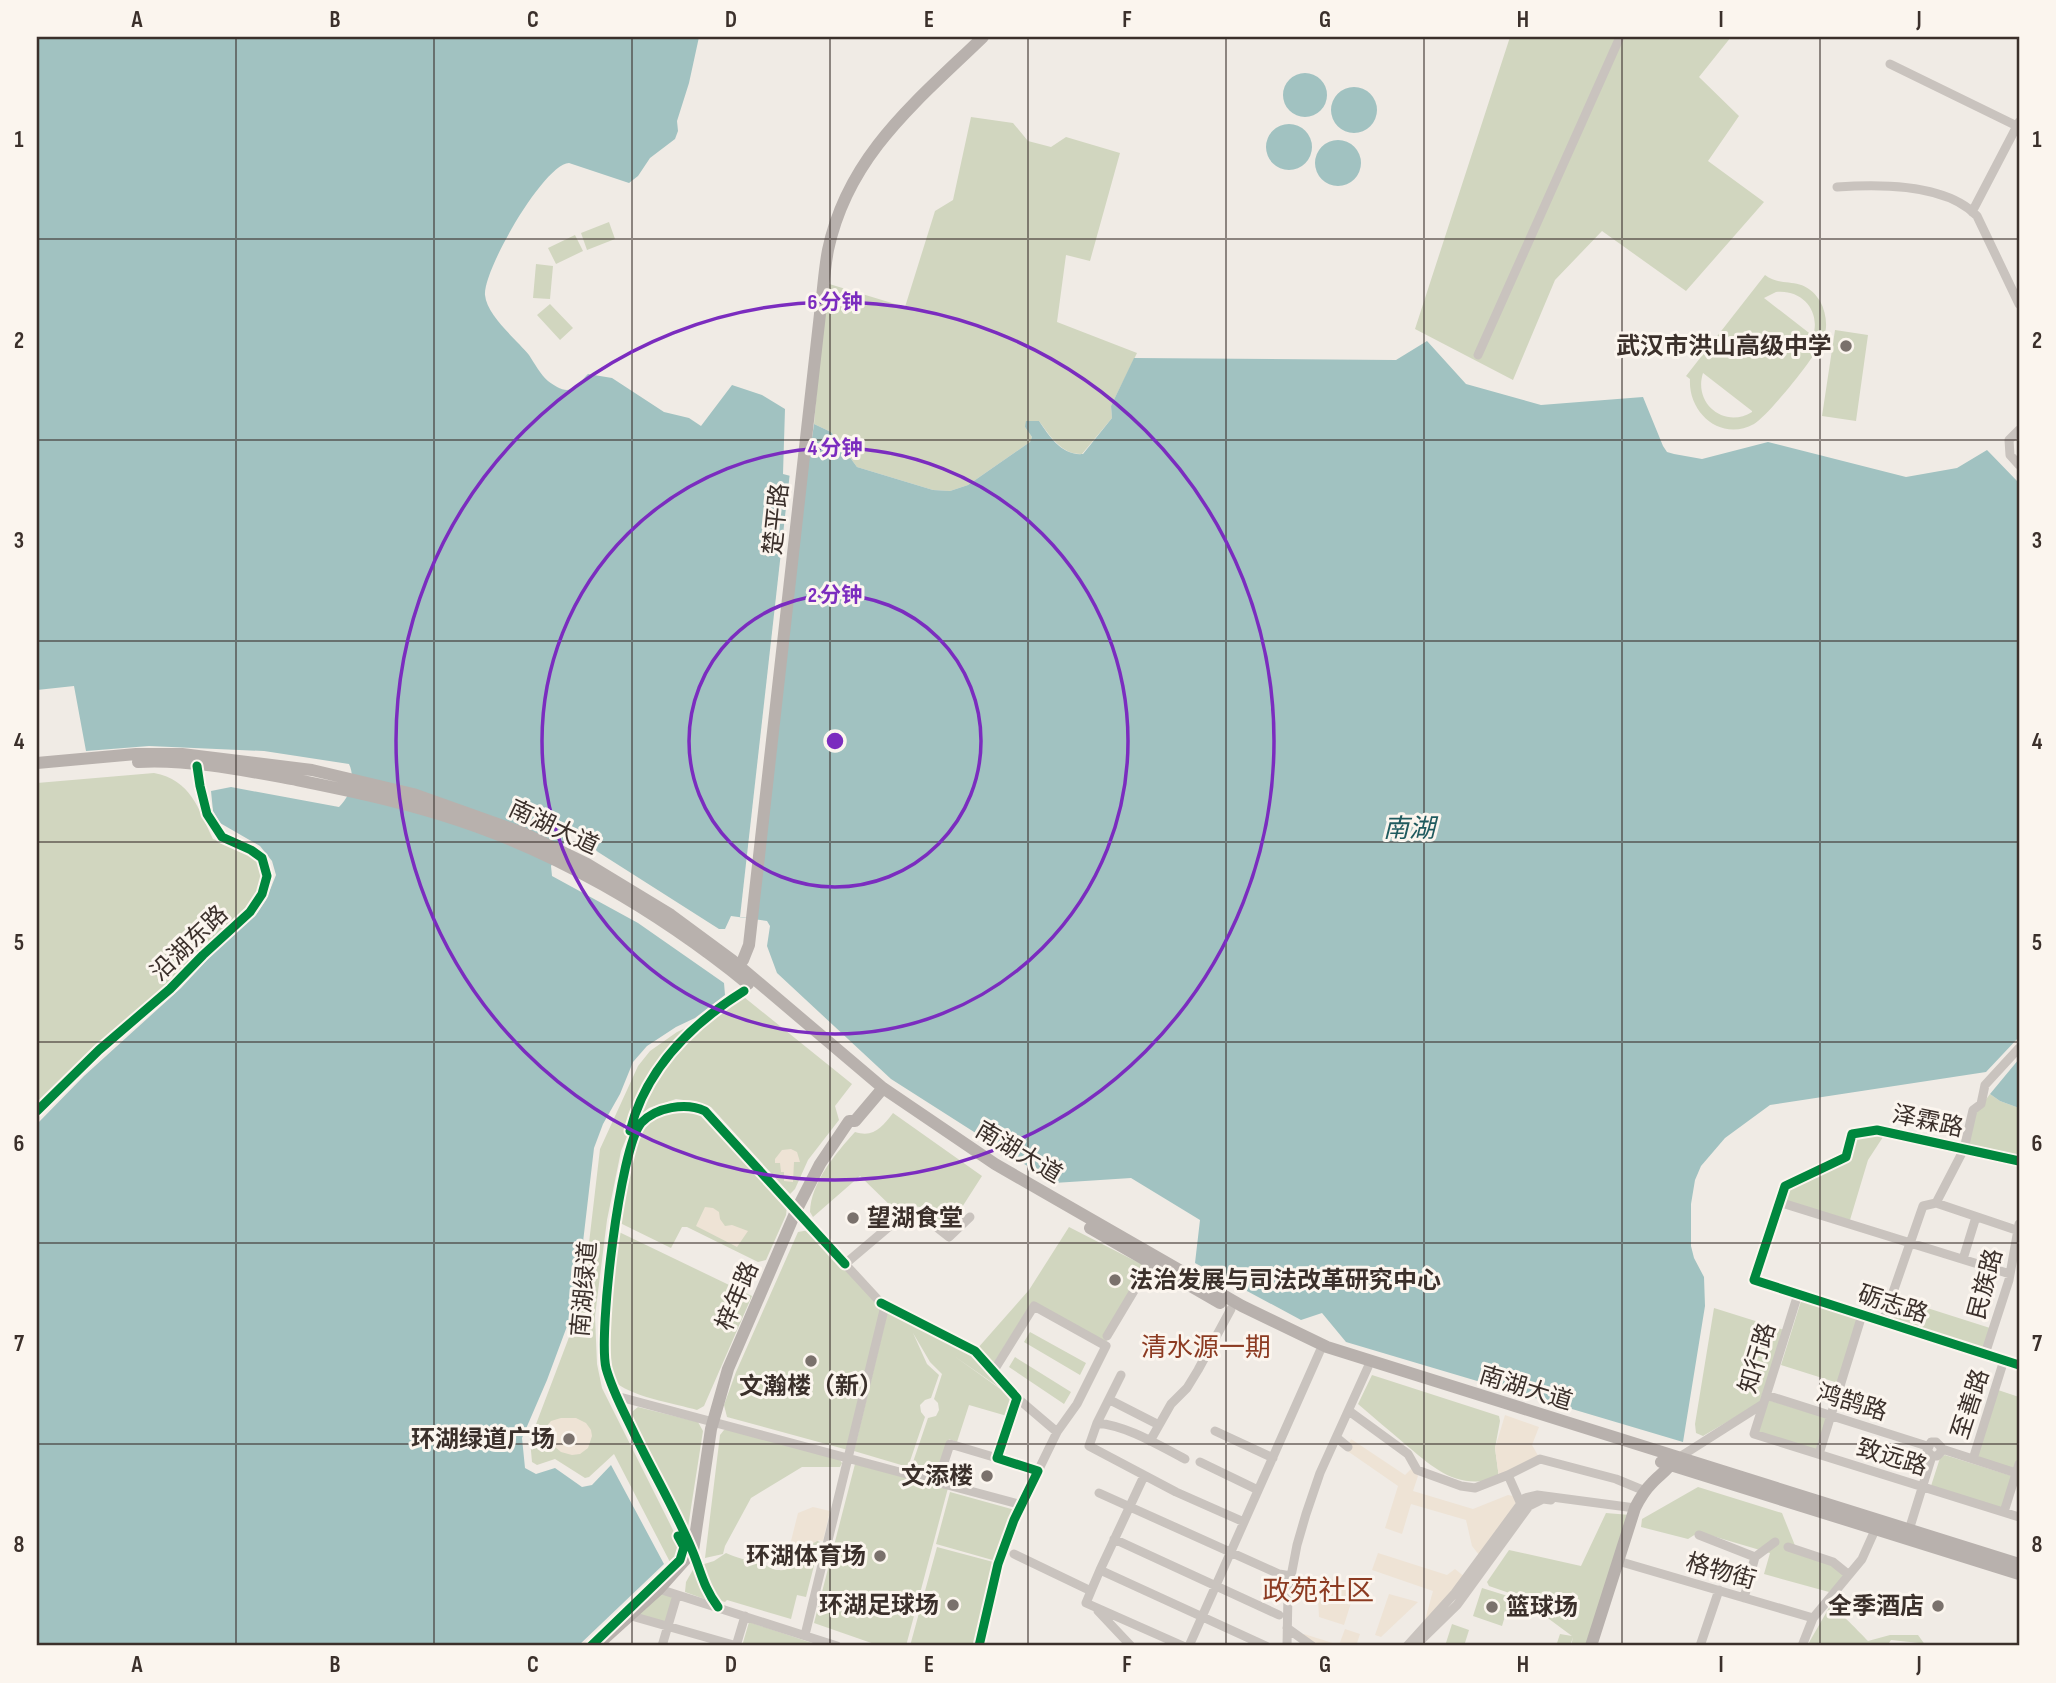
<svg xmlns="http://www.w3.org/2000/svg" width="2056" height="1683" font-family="'Sofia Sans Condensed','Noto Sans SC',sans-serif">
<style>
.green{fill:#d1d6bf;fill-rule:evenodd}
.plaza{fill:#eee3d5}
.water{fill:#a1c2c1}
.pier{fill:#f0ebe5}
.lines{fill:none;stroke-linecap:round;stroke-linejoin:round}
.minor{stroke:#c9c3be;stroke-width:9}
.major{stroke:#b8b1ad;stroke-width:12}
.cycleway-casing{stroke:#fbf5ee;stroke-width:13}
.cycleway{stroke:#00873e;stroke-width:9}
.grid{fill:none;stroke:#3b302b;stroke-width:2;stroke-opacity:0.55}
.ring{fill:none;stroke:#7b2cbf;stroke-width:3.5}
.poi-dot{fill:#7a716c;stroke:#fbf5ee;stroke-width:2.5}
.labels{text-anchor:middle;stroke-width:6;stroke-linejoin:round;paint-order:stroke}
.poi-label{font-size:24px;font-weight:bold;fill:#3b302b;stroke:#fbf5ee;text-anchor:end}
.street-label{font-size:24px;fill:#3b302b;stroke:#fbf5ee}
.water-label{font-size:26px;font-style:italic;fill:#1f5a5e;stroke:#fbf5ee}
.neighbourhood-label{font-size:26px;fill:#8c3b22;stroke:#fbf5ee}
.quarter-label{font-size:28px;fill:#8c3b22;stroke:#fbf5ee}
.centre{fill:#7b2cbf;stroke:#fbf5ee;stroke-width:3.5}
.ring-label{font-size:21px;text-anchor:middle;font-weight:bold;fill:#7b2cbf;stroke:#fbf5ee;stroke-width:6;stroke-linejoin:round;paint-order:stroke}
.neatline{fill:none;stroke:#3b302b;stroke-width:2.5}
.grid-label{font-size:23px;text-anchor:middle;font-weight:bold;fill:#3b302b}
</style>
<rect width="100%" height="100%" fill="#f0ebe5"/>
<path class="green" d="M1510,37H1731L1699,77L1739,116L1708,161L1764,202L1686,291L1602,231L1555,280L1513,380L1415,329Z
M971,117L1013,123L1028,141L1051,147L1066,137L1120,153L1090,261L1066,255L1057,322L1137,353L1111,406L1112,418L1082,454C1062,455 1050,436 1039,421L1025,427L1032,437L1030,442L968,485L950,491L933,490L857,467L831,432L814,424L826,283L905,307L935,211L953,200Z
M609,222L615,239L587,250L581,233Z
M575,235L583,251L556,264L548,248Z
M536,264L553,266L550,299L533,298Z
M1765,275C1783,289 1803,274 1820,301C1826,312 1828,326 1824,337C1819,353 1768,416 1754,424C1721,442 1688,413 1690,379L1686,376ZM1776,292C1802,289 1821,311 1813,336L1764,298ZM1703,373L1752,411V412C1725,429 1693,404 1703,373Z
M550,304L573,328L560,340L537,315Z
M1835,330L1868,335L1856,421L1822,416Z
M154,773C191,780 198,808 213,839C253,855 278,858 250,906L169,986L98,1044L37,1107V783Z
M739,993L852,1084L835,1106L839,1120L808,1160L795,1189L790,1194L711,1107L698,1102L676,1099L649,1108L633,1122L621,1151L607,1220L595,1316L597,1364L602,1388L682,1548L681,1555L671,1564L614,1454L589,1477L585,1478L555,1459L537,1465L532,1462L530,1440L582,1303L600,1149L638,1066L650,1051L677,1032L699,1022L722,1002Z
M1990,1094L2000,1101L2019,1108V1157L1968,1146L1975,1114Z
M675,1110L699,1111L787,1206L786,1215L766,1260L758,1262L687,1227H682L671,1248L620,1223C623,1204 632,1140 642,1127C651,1116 663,1113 675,1110Z
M893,1113L982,1176L948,1229L920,1207L905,1205L897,1212L860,1176L813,1217L810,1212C811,1182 836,1153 855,1132C874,1138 882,1127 893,1113Z
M1875,1134L1883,1137L1868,1160L1850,1220L1784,1200L1788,1188L1846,1160L1852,1137Z
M1069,1227L1147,1267L1106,1342L1032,1302L992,1366L977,1349L1029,1290Z
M809,1230L876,1303L881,1311L848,1450L727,1417L724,1405L736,1372L798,1232Z
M619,1232L752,1296L704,1406L697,1410C677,1404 626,1396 614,1380C604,1328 612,1284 619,1232Z
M1899,1299L1990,1328L1984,1349L1893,1320Z
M1801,1301L1858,1319L1838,1383L1781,1365Z
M1714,1308L1784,1330L1761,1402L1703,1436L1696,1433L1695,1424Z
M888,1310L974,1353L1013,1397L954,1356L1013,1398L1007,1416L969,1405L957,1442L949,1439L936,1475L911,1468L928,1418L936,1416L939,1410L938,1403L934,1399L942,1374L930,1362L913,1333L927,1364L939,1375L931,1398L925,1400L920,1405L921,1412L925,1417L908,1467L854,1451Z
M1030,1332L1086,1363L1080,1375L1024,1342Z
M1015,1357L1071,1392L1064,1404L1009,1367Z
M1372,1375L1499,1416L1500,1421L1495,1448L1499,1478C1457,1490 1436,1470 1405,1444C1390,1431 1374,1418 1358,1404Z
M1998,1390L2019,1397V1454L2014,1469L1977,1457Z
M1768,1400L1827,1418L1817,1450L1758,1432Z
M638,1407L698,1422L703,1431L688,1527L684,1526L631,1419L633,1411Z
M724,1430H731L839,1459L842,1463L840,1467H802L751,1498L725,1546L723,1554L705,1558L720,1435Z
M1945,1455L2012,1476L2002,1509L1931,1486L1940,1458Z
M855,1464L948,1488L906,1646H880L814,1623Z
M1698,1487L1782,1513L1798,1553L1833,1562L1849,1574L1829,1592L1764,1574L1770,1553L1699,1532L1688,1539L1641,1527L1642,1519Z
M950,1492L1015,1510L996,1561L936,1544Z
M1606,1513L1630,1515L1588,1646H1571L1573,1637L1570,1646H1556L1560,1634L1572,1636L1518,1596L1489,1586L1487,1582L1509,1550L1581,1566Z
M815,1540L820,1542L806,1597L797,1595L791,1619L727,1600L725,1602L712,1598L701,1565L714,1561L726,1553C737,1558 746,1560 758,1562C765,1563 771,1570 778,1570C797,1572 806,1553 815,1540Z
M937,1547L997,1563L973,1646H910Z
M695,1566L710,1601L685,1592L686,1582Z
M1482,1588L1511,1597L1502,1626L1473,1616Z
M661,1592L676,1596L667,1625L635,1615Z
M1830,1606C1840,1611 1859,1632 1868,1641L1890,1635H1918L1926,1646H1920L1919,1643L1891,1640L1887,1646H1807Z
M749,1622L821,1646H742Z
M1452,1624L1469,1630L1464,1646H1445Z"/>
<path class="plaza" d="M791,1149L797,1152L800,1162H794L793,1182L784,1181V1172H781L780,1163H775V1159L782,1150Z
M705,1207L713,1208L719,1212L720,1219L725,1226L732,1225L748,1231L737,1247L696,1226Z
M1505,1415L1539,1427L1532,1445L1540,1459L1499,1478L1495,1448Z
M561,1418H576L586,1423L591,1430L592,1436L588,1448L580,1454L572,1455L561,1452L548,1441L544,1434L546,1427L551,1421Z
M1351,1439L1405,1475L1414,1466L1418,1476L1413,1491L1473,1509L1508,1495L1518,1497L1511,1514L1480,1556L1472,1546L1466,1520L1411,1504L1402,1534L1385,1528L1398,1486L1346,1450Z
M813,1507L830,1511L823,1541L819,1540L812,1544L810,1552H800L790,1545L798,1513Z
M1378,1553L1447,1575L1455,1569L1466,1578L1428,1623L1425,1620L1433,1591L1372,1570Z
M1325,1577L1356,1587L1344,1625L1319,1617L1318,1599Z
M1389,1594L1418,1602L1381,1637L1375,1635Z
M1345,1629L1360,1634L1356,1646H1300L1304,1634L1339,1645Z"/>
<path class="water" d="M37,37H699L689,83L677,121L678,131L675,139L650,158L638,176L629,183L569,163C544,164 483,270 485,295C487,316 517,340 529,355C535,364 540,374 548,381C553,385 561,390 567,390C575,390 583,379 588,374L612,378L664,412L689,418L701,426L732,385L762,395L785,409L783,474L806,480L814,424L831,432L857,467L933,490L950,491L968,485L1030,442L1032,437L1025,427L1026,421H1039C1049,436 1062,456 1083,454L1112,418L1111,406L1134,358L1396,360L1427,341L1466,384L1541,405L1643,397L1663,446L1667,452L1674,454L1702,459L1768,442L1906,477L1957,468L1987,450L2019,483V1037L1986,1072L1770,1105L1725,1138L1701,1166L1695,1180L1691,1204V1246L1694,1258L1704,1277L1705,1306L1683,1442L1346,1342L1322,1313L1301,1320L1195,1263L1200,1220L1131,1178L1054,1183L891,1079L777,973L767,946L770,926L767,921L731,916L725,929H719L598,852L583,838L569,834L551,866L552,876L638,923L724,983L725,995L695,1018L676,1027L647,1046L633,1062L620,1094L603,1124L594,1148L576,1302L547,1380L522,1438L525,1468L536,1474L555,1468L582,1487L592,1485L611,1465L664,1564L578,1646H37V1124L84,1076L181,988L219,947L256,915L266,900L276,875L272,861L260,846L220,823L213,811L211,791L231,787L339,807C350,796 356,779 349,764L264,751L149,746L86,751L74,686L37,690Z
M1283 95a22 22 0 1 1 44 0a22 22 0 1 1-44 0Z
M1331 110a23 23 0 1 1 46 0a23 23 0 1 1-46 0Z
M1266 147a23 23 0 1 1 46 0a23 23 0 1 1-46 0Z
M1315 163a23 23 0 1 1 46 0a23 23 0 1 1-46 0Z
M2019,1059V1108L2000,1101L1990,1094Z"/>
<path class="pier" d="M790,472L804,476L756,919L740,917Z"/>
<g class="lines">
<path class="minor" d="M1890,64L2019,127
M1837,187C1879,184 1946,183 1977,216L2019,304
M1972,212L2019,122
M1478,355L1620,37
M2019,430L2009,440L2010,455L2019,465
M37,1111L99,1050L170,989L203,955L250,912L262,894L267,876L262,858L251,850L222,837L207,814L200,786L197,766
M2019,1161L1877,1130L1852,1134L1846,1157L1785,1186L1754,1280L2019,1365
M1779,1202L2010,1274
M1936,1203L1964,1149L1973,1110L1981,1104L1985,1085L2019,1048
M1963,1259L1976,1217
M1798,1294L1754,1434L2019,1517
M881,1303L975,1351L1017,1398L997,1458L1038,1471L1014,1520L998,1564L979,1646
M1883,1321L1923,1206L1936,1203L2019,1231
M1107,1336L1150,1264
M1985,1354L2009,1280L2019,1224
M993,1372L1034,1306L1106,1346L1077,1404L1057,1432L1017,1398
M1766,1395L1927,1446
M616,1396L1022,1505
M1110,1400L1159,1425
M1349,1411L1408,1454L1417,1470L1461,1486L1475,1488L1508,1475L1520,1502
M1097,1423L1121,1375
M1215,1431L1273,1458
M1337,1438L1348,1447
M1150,1441L1171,1404L1187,1388L1198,1370L1231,1309
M1942,1449L2016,1473
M1819,1454L1862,1315
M1678,1458L1763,1404
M1185,1459C1158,1445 1128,1426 1097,1423L1089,1446L1176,1492L1244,1522
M1973,1459L2004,1360
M1200,1462L1258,1490
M1038,1471L1057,1432
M1508,1475L1540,1459L1616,1479L1645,1491
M938,1481L950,1444L997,1458
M1099,1493L1279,1574L1291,1576
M2004,1512L2019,1464
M1909,1530L1932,1456L1927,1451L1931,1442H1936L1941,1447V1452L1937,1456H1932
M1699,1535L1755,1557
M1114,1539L1279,1615
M1788,1547L1833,1562L1849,1575
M1014,1554L1091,1591L1100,1570L1266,1646
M1618,1561L1813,1618
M1100,1570L1144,1476
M659,1589L837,1646
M1091,1591L1086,1603L1183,1646
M1744,1598L1755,1557L1775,1542
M718,1607C703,1587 701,1571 692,1550C675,1509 652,1471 633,1431C623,1410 612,1390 606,1368C598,1334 620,1148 641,1123C656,1107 686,1102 705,1111L845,1264
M1098,1611L1131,1646
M628,1615L737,1646
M1287,1628L1312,1646
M805,1635L884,1310L881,1303L845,1264L904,1214L921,1215L949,1237L970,1217
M662,1646L677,1595
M736,1646L745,1616
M1189,1646L1320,1351
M1287,1646L1288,1592L1297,1545L1306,1514L1320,1473L1368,1367
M1407,1646L1455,1593L1525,1498L1537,1495L1635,1508
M1415,1646L1457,1605L1529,1506L1543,1499L1551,1500
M1700,1646L1719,1590
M1802,1646L1813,1618L1862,1559L1875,1530"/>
<path class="major" d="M138,762C189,759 247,771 297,780C346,790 394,800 442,815C553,849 658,911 748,984
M37,763L136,754H182L312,770L413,794L523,833L587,864L671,915L732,960L883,1088L995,1164L1242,1306L1327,1347L2019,1564
M734,972L743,960L749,945L820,314C823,293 824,271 828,250C848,155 917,101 983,37
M1090,1228L1220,1303
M1661,1462L2019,1574
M596,1646L659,1589L693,1551L711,1429L728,1369L796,1211L820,1164L849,1121H855L883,1088
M1591,1646L1635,1508C1640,1498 1645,1490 1652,1483C1659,1475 1668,1470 1673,1461"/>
<g class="cycleway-casing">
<path id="cycleway" d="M37,1111L99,1050L170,989L203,955L250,912L262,894L267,876L262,858L251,850L222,837L207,814L200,786L197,766
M630,1131C646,1068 691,1024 744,991
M2019,1161L1877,1130L1852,1134L1846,1157L1785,1186L1754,1280L2019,1365
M881,1303L975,1351L1017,1398L997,1458L1038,1471L1014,1520L998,1564L979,1646
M718,1607C703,1587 701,1571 692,1550C675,1509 652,1471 633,1431C623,1410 612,1390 606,1368C598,1334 620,1148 641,1123C656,1107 686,1102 705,1111L845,1264
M591,1646L680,1560L684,1547L678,1536"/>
</g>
<use href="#cycleway" class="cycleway"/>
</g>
<path class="grid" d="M236,37V1646M434,37V1646M632,37V1646M830,37V1646M1028,37V1646M1226,37V1646M1424,37V1646M1622,37V1646M1820,37V1646M37,239H2019M37,440H2019M37,641H2019M37,842H2019M37,1042H2019M37,1243H2019M37,1444H2019"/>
<g class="ring">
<circle cx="835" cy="741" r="146"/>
<circle cx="835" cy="741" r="293"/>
<circle cx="835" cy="741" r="439"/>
</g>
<g class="poi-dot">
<circle cx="1846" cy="346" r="7"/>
<circle cx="853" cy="1218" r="7"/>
<circle cx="1115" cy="1280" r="7"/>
<circle cx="811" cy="1361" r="7"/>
<circle cx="569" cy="1439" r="7"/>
<circle cx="987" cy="1476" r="7"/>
<circle cx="880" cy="1556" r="7"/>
<circle cx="953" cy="1605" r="7"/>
<circle cx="1938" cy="1606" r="7"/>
<circle cx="1492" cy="1607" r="7"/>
</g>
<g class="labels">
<g class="poi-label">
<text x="1832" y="354">武汉市洪山高级中学</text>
<text x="867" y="1226" text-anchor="start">望湖食堂</text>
<text x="1129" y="1288" text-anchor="start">法治发展与司法改革研究中心</text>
<text x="811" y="1394" text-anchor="middle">文瀚楼（新）</text>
<text x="555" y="1447">环湖绿道广场</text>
<text x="973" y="1484">文添楼</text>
<text x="866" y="1564">环湖体育场</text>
<text x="939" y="1613">环湖足球场</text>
<text x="1924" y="1614">全季酒店</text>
<text x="1506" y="1615" text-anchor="start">篮球场</text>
</g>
<g class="street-label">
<text transform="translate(776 519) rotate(-84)" y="8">楚平路</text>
<text transform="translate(554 827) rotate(25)" y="8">南湖大道</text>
<text transform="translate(189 943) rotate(-44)" y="8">沿湖东路</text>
<text transform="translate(1928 1121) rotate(12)" y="8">泽霖路</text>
<text transform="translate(1019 1152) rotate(31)" y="8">南湖大道</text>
<text transform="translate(1985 1284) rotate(-75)" y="8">民族路</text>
<text transform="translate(584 1289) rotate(-85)" y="8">南湖绿道</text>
<text transform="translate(737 1296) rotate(-67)" y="8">梓年路</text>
<text transform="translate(1893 1304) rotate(18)" y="8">砺志路</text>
<text transform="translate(1757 1358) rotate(-73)" y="8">知行路</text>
<text transform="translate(1526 1388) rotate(17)" y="8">南湖大道</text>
<text transform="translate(1852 1402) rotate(17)" y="8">鸿鹄路</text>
<text transform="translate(1970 1404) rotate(-72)" y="8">至善路</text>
<text transform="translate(1892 1457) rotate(17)" y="8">致远路</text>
<text transform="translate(1721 1571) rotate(16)" y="8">格物街</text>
</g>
<g class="water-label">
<text x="1409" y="837">南湖</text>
</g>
<g class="neighbourhood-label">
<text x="1206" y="1356">清水源一期</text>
</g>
<g class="quarter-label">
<text x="1318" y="1600">政苑社区</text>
</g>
</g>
<circle cx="835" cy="741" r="10" class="centre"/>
<g class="ring-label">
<text x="835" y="309">6 分钟</text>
<text x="835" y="455">4 分钟</text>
<text x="835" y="602">2 分钟</text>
</g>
<rect width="2056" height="1683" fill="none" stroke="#fbf5ee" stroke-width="77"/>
<rect x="38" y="38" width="1980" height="1606" class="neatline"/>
<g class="grid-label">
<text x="137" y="27">A</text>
<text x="335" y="27">B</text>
<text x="533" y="27">C</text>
<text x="731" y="27">D</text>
<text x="929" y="27">E</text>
<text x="1127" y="27">F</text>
<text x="1325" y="27">G</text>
<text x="1523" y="27">H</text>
<text x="1721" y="27">I</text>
<text x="1919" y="27">J</text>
<text x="19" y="147">1</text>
<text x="2037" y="147">1</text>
<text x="19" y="348">2</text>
<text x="2037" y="348">2</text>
<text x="19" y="548">3</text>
<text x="2037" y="548">3</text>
<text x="19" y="749">4</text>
<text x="2037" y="749">4</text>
<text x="19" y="950">5</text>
<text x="2037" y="950">5</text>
<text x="19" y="1151">6</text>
<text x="2037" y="1151">6</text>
<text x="19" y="1351">7</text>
<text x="2037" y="1351">7</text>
<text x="19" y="1552">8</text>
<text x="2037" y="1552">8</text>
<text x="137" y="1672">A</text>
<text x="335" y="1672">B</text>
<text x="533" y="1672">C</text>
<text x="731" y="1672">D</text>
<text x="929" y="1672">E</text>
<text x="1127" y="1672">F</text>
<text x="1325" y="1672">G</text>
<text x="1523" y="1672">H</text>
<text x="1721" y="1672">I</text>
<text x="1919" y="1672">J</text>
</g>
</svg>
